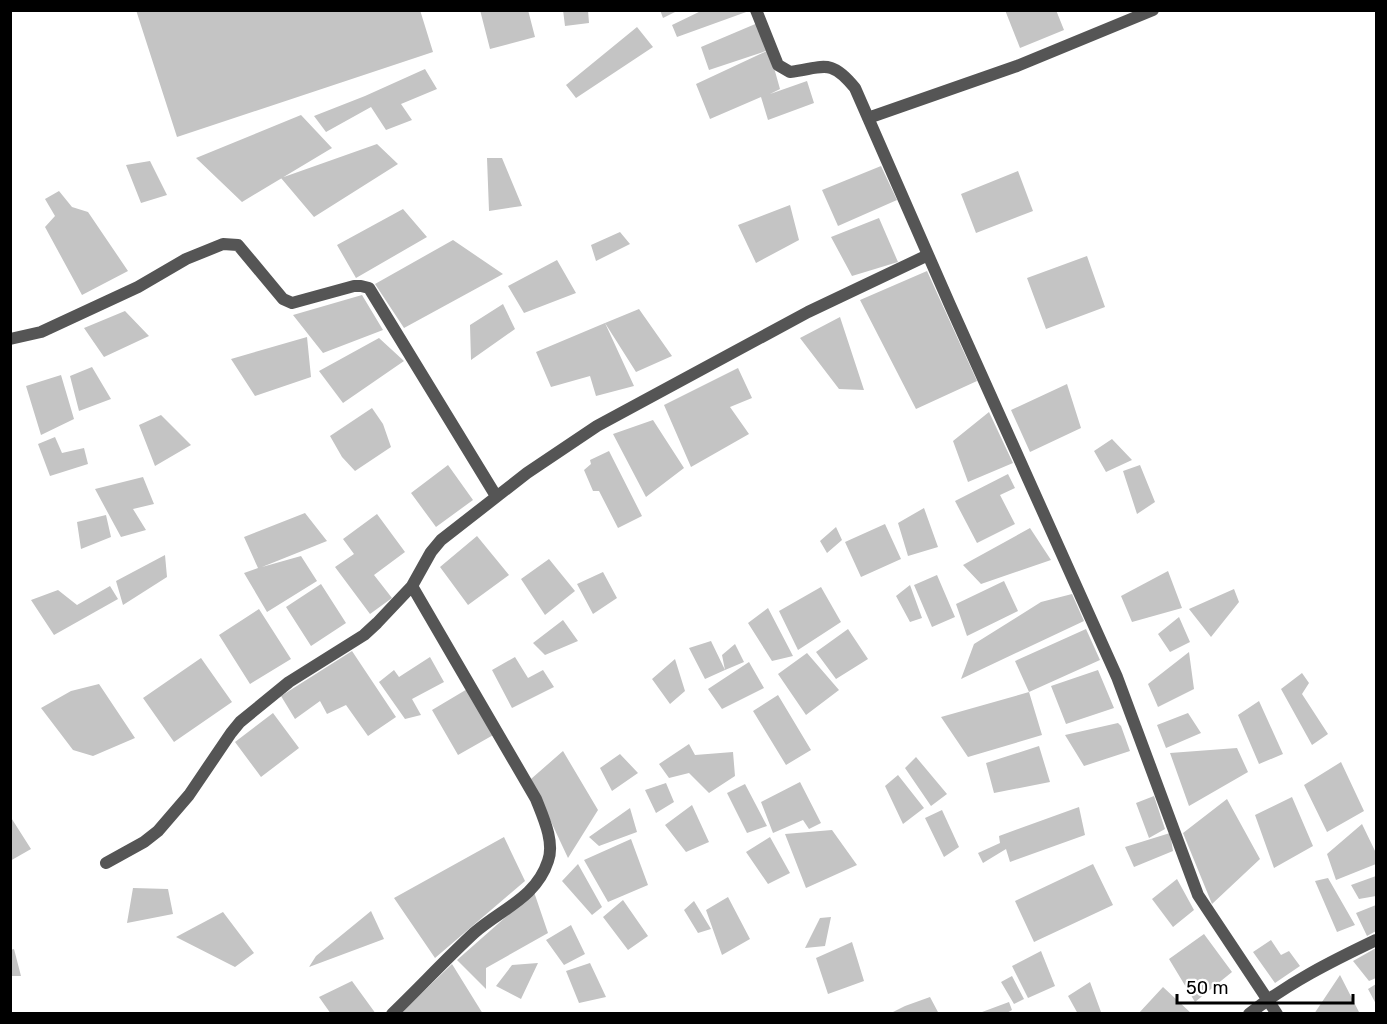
<svg xmlns="http://www.w3.org/2000/svg" width="1387" height="1024" font-family="Rubik,sans-serif">
<style>
.building{fill:#c4c4c4}
.lines{fill:none;stroke-linecap:round;stroke-linejoin:round}
.minor{stroke:#555;stroke-width:12}
</style>
<rect width="100%" height="100%" fill="#fff"/>
<path class="building" d="M136,10H420L433,52L177,137Z
M480,10H528L535,37L490,49Z
M563,10H588L589,23L565,26Z
M660,10H679L663,18Z
M703,10H749V11L677,37L672,25Z
M1005,10H1056L1064,30L1020,48Z
M760,22L769,50L709,70L701,47Z
M637,27L653,47L576,98L566,85Z
M769,50L780,89L770,94L807,81L814,103L768,120L761,97L710,119L696,84Z
M425,69L437,89L401,104L412,120L386,130L371,107L326,132L314,116L365,96Z
M301,115L332,148L242,202L196,158Z
M377,144L398,164L314,217L281,178Z
M487,158H502L522,206L489,211Z
M150,161L167,195L141,203L126,165Z
M881,166L897,200L838,226L822,190Z
M1018,171L1033,211L976,233L961,194Z
M59,191L72,207L88,212L128,271L82,295L45,227L55,216L45,199Z
M790,205L799,240L756,263L738,225Z
M403,209L427,237L356,278L337,245Z
M879,218L898,262L852,276L831,237Z
M620,232L630,244L596,261L591,245Z
M453,240L503,274L404,328L375,284Z
M1087,256L1105,307L1046,329L1027,278Z
M557,260L576,293L524,313L508,286Z
M927,271L977,381L916,409L860,300Z
M362,295L383,330L323,353L293,315Z
M503,304L515,329L471,360L470,325Z
M639,309L672,356L636,372L605,323Z
M125,311L149,336L104,357L84,328Z
M840,317L864,390L839,389L800,338Z
M605,323L634,386L596,396L590,376L551,387L536,352Z
M307,337L311,377L255,396L231,359Z
M379,338L404,361L343,403L319,371Z
M92,367L111,399L79,411L70,376Z
M738,368L752,398L730,407L749,434L691,467L664,405Z
M61,375L74,419L41,435L26,386Z
M1067,384L1081,428L1030,452L1011,410Z
M372,408L383,424L391,447L355,471L342,457L330,436Z
M989,412L1013,463L968,482L953,441Z
M161,415L191,445L155,466L139,425Z
M653,420L684,468L646,497L613,434Z
M55,437L62,453L84,448L88,464L50,476L38,444Z
M1112,439L1132,460L1106,472L1094,451Z
M609,451L642,516L618,528L599,491H593L584,470L591,464L590,460Z
M448,465L473,500L436,527L411,493Z
M1140,465L1155,502L1137,514L1123,471Z
M1008,474L1015,488L1000,495L1015,524L977,543L955,501Z
M143,477L154,504L133,509L146,530L121,537L95,489Z
M924,508L938,547L908,556L898,523Z
M305,513L327,541L262,567L301,556L317,581L267,612L244,573L258,568L244,537Z
M377,514L405,552L374,575L392,598L370,614L335,567L354,554L343,539Z
M106,515L111,537L81,549L77,522Z
M885,524L901,559L861,577L845,542Z
M836,527L842,540L827,553L820,541Z
M1030,528L1051,560L981,584L963,565Z
M477,536L509,575L468,605L440,567Z
M165,555L167,577L123,605L116,581Z
M549,559L575,591L545,615L521,579Z
M1168,571L1182,608L1132,622L1121,596Z
M603,572L617,598L593,614L577,584Z
M937,575L955,617L932,627L914,585Z
M1004,581L1018,611L967,636L956,604Z
M321,584L346,623L311,646L286,607Z
M910,585L922,618L910,622L896,596Z
M110,586L118,599L54,635L31,600L58,590L77,605Z
M821,587L841,622L798,650L779,611Z
M1234,589L1239,602L1211,637L1189,609Z
M1072,594L1084,621L961,679L974,644L1041,602Z
M768,608L793,656L772,661L748,623Z
M259,609L291,659L250,684L219,635Z
M1179,617L1190,642L1170,652L1158,634Z
M563,620L578,641L545,655L533,643Z
M848,629L868,659L836,679L816,652Z
M1086,629L1100,660L1029,692L1042,735L968,757L941,717L1029,692L1015,661Z
M711,641L725,670L705,679L689,648Z
M735,644L744,662L725,670L722,655Z
M352,651L396,717L368,736L346,705L327,714L320,701L295,719L281,696Z
M1189,652L1194,689L1158,707L1148,684Z
M807,653L839,690L806,715L778,674Z
M430,657L444,682L412,699L421,715L405,719L379,682L394,670L399,677Z
M515,657L528,678L543,670L554,687L512,708L492,670Z
M201,658L232,702L174,742L143,698Z
M675,659L685,691L670,704L652,679Z
M749,662L764,688L722,709L708,689Z
M1098,670L1114,708L1066,724L1051,686Z
M1302,673L1309,683L1302,694L1328,734L1312,745L1281,689Z
M99,684L135,738L93,756L73,750L41,708L71,691Z
M469,688L495,734L458,755L432,710Z
M778,695L811,750L786,765L753,711Z
M1259,701L1283,754L1259,764L1238,715Z
M273,713L299,748L261,777L235,742Z
M1188,713L1201,733L1166,748L1157,725Z
M1118,723L1121,726L1130,751L1084,766L1065,735Z
M689,744L695,755L733,752L735,776L709,793L689,773L669,778L659,764Z
M1039,746L1050,782L994,793L986,763Z
M1237,748L1248,772L1189,806L1170,753Z
M563,751L598,810L568,858L531,779Z
M620,754L638,773L612,791L600,768Z
M916,757L947,794L931,806L905,768Z
M1341,762L1364,811L1327,832L1304,785Z
M898,775L924,808L903,824L885,786Z
M800,782L821,823L809,829L803,820L773,833L761,802Z
M666,783L674,802L656,813L645,790Z
M745,784L767,826L747,833L727,793Z
M1154,796L1165,829L1149,838L1136,803Z
M1292,797L1313,846L1274,868L1255,815Z
M1227,799L1260,859L1212,904L1183,833Z
M692,805L709,842L686,852L665,825Z
M1079,807L1085,835L1010,862L1006,849L983,863L978,853L1000,843L999,836Z
M630,808L637,832L599,846L589,837Z
M942,810L959,847L944,857L925,818Z
M10,816L31,849L10,861Z
M1362,824L1376,853V864L1336,880L1327,854Z
M832,830L857,865L806,888L785,834Z
M1170,833L1173,851L1134,867L1125,847Z
M504,837L525,881L435,958L394,898Z
M770,837L790,873L768,884L746,852Z
M631,839L648,885L608,902L584,860Z
M578,864L602,907L592,915L562,881Z
M1093,864L1113,905L1034,942L1015,901Z
M1376,876V896L1359,899L1351,885Z
M1328,878L1355,925L1337,932L1315,881Z
M1177,879L1194,910L1173,927L1152,899Z
M133,888L168,889L173,914L127,923Z
M534,892L548,933L486,968V989L457,960Z
M728,897L750,939L722,955L706,910Z
M623,900L648,936L628,950L603,917Z
M694,901L711,929L698,933L684,910Z
M1376,905V931L1367,936L1356,913Z
M371,911L384,939L309,967L316,956Z
M223,912L254,953L235,967L176,937Z
M831,917L825,946L805,948L820,918Z
M571,925L585,954L564,965L546,940Z
M1204,934L1232,972L1195,1002L1169,959Z
M1271,940L1281,955L1289,951L1300,966L1275,983L1253,952Z
M852,942L864,981L828,994L816,958Z
M1376,948V978L1369,981L1353,961Z
M14,949L21,976H10V950Z
M1041,951L1055,986L1028,998L1012,966Z
M538,963L521,999L496,986L512,965Z
M590,963L606,997L579,1003L566,971Z
M452,964L483,1014H400Z
M1340,975L1360,1014H1314Z
M1012,976L1024,999L1014,1004L1001,982Z
M352,981L376,1014H331L319,997Z
M1090,982L1101,1012L1099,1014H1078L1068,996Z
M1376,984V1004L1368,989Z
M1163,987L1192,1014H1138Z
M930,997L939,1014H889L905,1006Z
M1009,1002L1012,1010L1005,1014H983L982,1012Z"/>
<g class="lines">
<path class="minor" d="M756,10L778,65L790,72C823,68 830,57 855,88L950,305L1117,677L1198,895L1277,1014
M868,118L1017,66L1153,10
M10,339L41,332L138,287L186,259L223,244L238,245L283,299L292,303L354,286H361L369,288L496,496
M106,863L144,842L158,831L189,795L231,733L240,722L289,682L364,635L377,623L412,586L431,552L441,540L527,473L597,426L808,312L928,255
M392,1014C420,987 446,959 474,933C501,909 536,898 548,861C555,842 543,817 536,799L412,586
M1249,1014C1288,983 1332,961 1376,940"/>
</g>
<rect width="1387" height="1024" fill="none" stroke="#000000" stroke-width="24"/>
<path d="M1177 994v9h176v-9" fill="none" stroke="#000000" stroke-width="3"/>
<text x="1186" y="994" font-size="18" fill="#000000" stroke="#ffffff" stroke-width="4.5" paint-order="stroke">50 m</text>
</svg>
